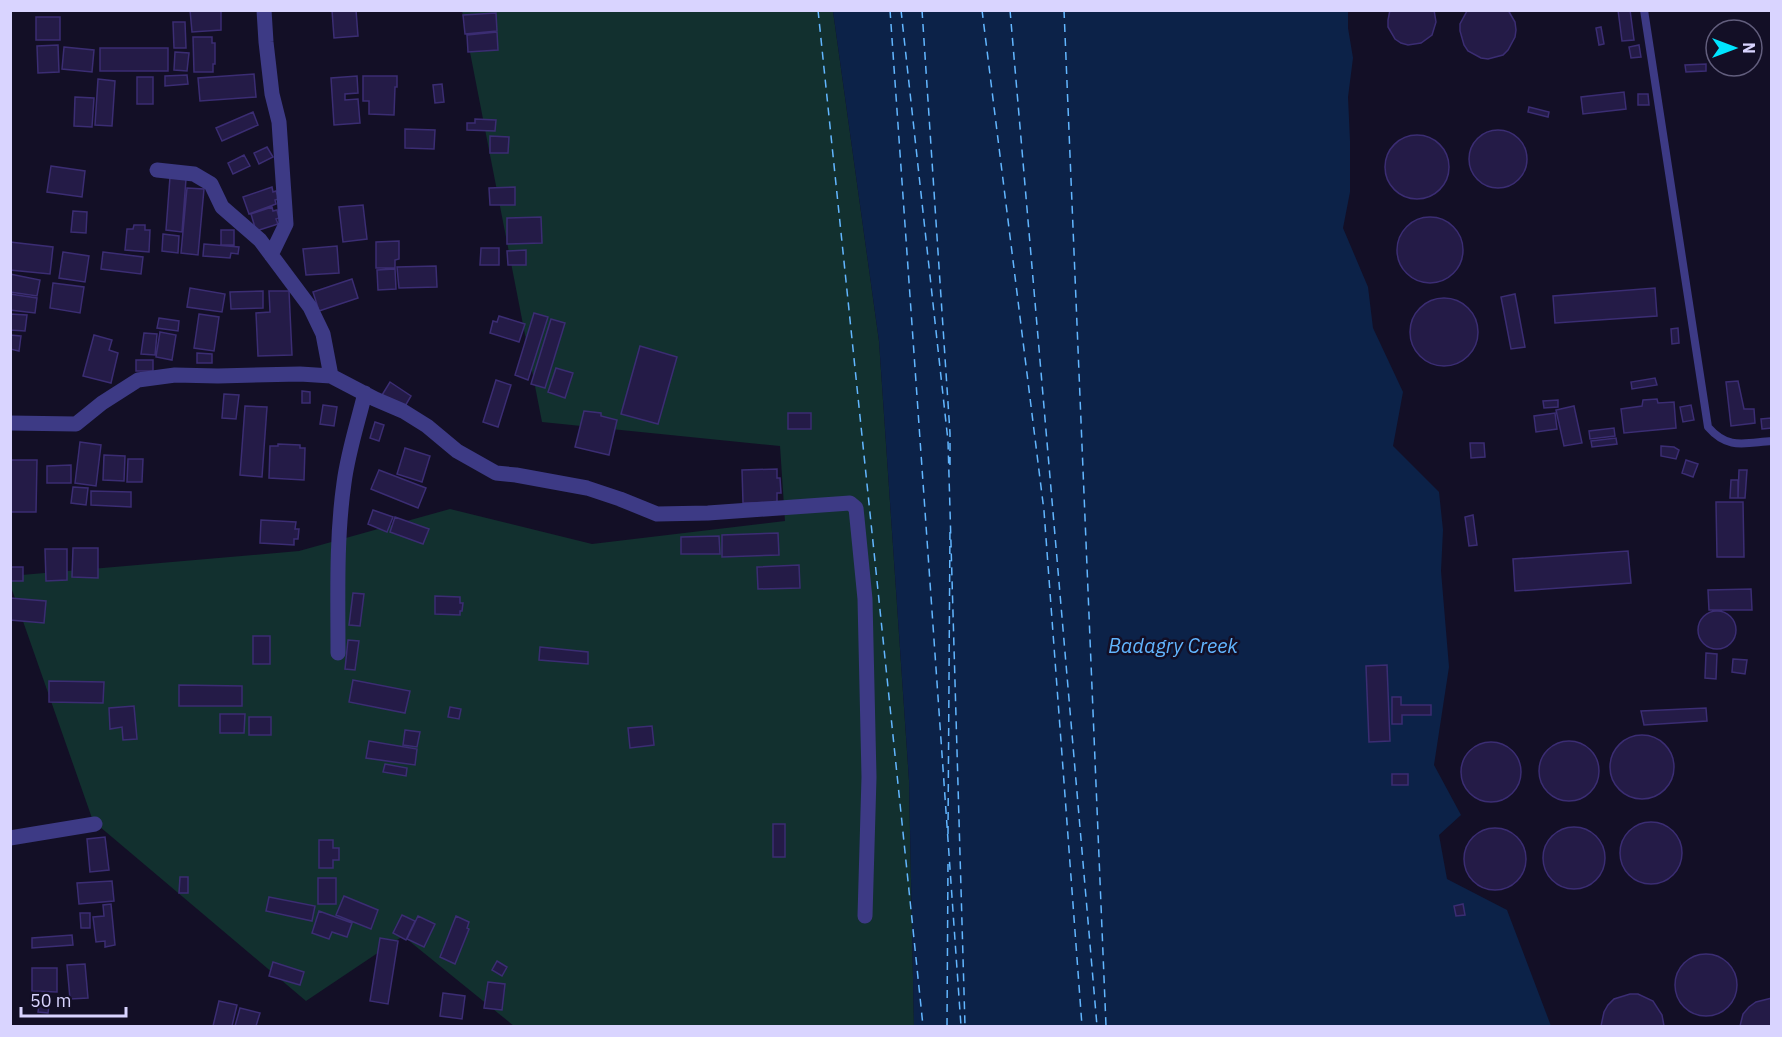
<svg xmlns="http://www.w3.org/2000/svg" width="1782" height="1037" font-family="'IBM Plex Sans',sans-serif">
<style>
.green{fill:#12302f}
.water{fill:#0c2248}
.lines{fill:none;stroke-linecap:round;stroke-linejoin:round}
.ferry{stroke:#62b6ff;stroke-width:1.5;stroke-dasharray:8 6;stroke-linecap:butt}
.building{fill:#241b47;stroke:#3b2d73;stroke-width:1.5}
.lane{stroke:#3d3a85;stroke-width:8}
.street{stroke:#3d3a85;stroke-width:15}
.labels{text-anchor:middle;stroke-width:5;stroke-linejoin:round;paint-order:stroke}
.water-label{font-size:20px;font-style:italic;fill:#62b6ff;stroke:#130f26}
</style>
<rect width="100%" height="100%" fill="#130f26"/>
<path class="green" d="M462,11H833L879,341L909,780L914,1026H514L403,936L306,1001L93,821L11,587L10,576L299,551L450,509L592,544L785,521L780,446L542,422Z"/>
<path class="water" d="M833,11H1348V28L1353,58L1348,97L1350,141V192L1343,228L1368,287L1373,328L1403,392L1393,446L1439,492L1443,530L1441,571L1449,667L1434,765L1461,815L1439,835L1447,879L1507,910L1551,1026H914L909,780L879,341Z"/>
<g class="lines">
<path class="ferry" d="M818,10L923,1026
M890,10L961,1026
M901,10L948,441L965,1026
M922,10L950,433V465
M982,10L1044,511L1082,1026
M1010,10L1097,1026
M1064,10L1106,1026
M948,834L950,526
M947,1026L948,862"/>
</g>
<path class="building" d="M190,10H221V30L192,32Z
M332,10H356L358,36L334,38Z
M1390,10H1434L1436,22L1432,35L1421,43L1408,45L1401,43L1395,39L1388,27V20Z
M1508,10L1515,22L1516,30L1515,37L1508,50L1503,55L1488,59L1481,58L1468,51L1464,45L1460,31V24L1467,11Z
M1618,10H1630L1634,40L1622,41Z
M496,13L497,31L465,34L463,15Z
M36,17H60V40H36Z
M173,22H185L186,48H174Z
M1601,27L1604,44L1599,45L1596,28Z
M497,32L498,50L468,52L467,35Z
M193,37H212V43H215V64H213V72H194Z
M58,45L59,72L38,73L37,46Z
M1639,45L1641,57L1631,58L1629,47Z
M64,47L94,50L92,72L62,69Z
M100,48H168V71H100Z
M175,52L189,53L187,71L174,70Z
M1706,64V71L1686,72L1685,65Z
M254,74L256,97L200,101L198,78Z
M187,75L188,84L165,86V76Z
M357,76L358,93L345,94V100L358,99L360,123L334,125L331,78Z
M363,76H397V87H395L394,115L369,114V101H363Z
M137,77H153V104H137Z
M98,79L115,81L112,126L95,125Z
M442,84L444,102L435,103L433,85Z
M1624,92L1626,109L1583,114L1581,97Z
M1638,94H1648L1649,105H1638Z
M75,97L94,98L92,127L74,126Z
M1529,107L1549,112L1548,117L1528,112Z
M253,112L258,125L222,141L216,128Z
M475,119L496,120L495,131L467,130V123H475Z
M405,129L435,130L434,149L405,148Z
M1469 159a29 29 0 1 1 58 0a29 29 0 1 1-58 0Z
M1385 167a32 32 0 1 1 64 0a32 32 0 1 1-64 0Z
M490,136L509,137L508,153H490Z
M267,147L273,157L259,164L254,153Z
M244,155L250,166L233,174L228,163Z
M51,166L85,171L82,197L47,192Z
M170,177L186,179L182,232L166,230Z
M272,187L273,192L276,191L279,199L275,200L276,204L249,214L243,197Z
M515,187V205H490L489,188Z
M187,188L204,189L198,255L181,253Z
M363,205L367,239L343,242L339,207Z
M272,207L273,211L277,210L279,218L276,219L278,224L256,231L251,214Z
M73,211L87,212L86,233L71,232Z
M541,217L542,243L507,244V218Z
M1397 250a33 33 0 1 1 66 0a33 33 0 1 1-66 0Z
M134,225H145V230H150L149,252L125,250L127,229H133Z
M221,230H234V245H221Z
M163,234L179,236L178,253L162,251Z
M399,241V259L395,260V268H376V242Z
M10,242L53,247L50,274L10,270Z
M204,244L239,247L238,254L231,253L230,258L203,256Z
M337,246L339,273L306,275L303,249Z
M481,248H499V265H480Z
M526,250V265H508L507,251Z
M63,252L89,256L85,282L59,278Z
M103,252L143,257L141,274L101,269Z
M436,266L437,287L399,288L397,267Z
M395,269L396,289L378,290L377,270Z
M10,274L40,280L37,296L10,292Z
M352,279L358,298L319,311L313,292Z
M53,283L84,287L80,313L50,308Z
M190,288L225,294L222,312L187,307Z
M1655,288L1657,316L1555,323L1553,296Z
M263,291V308L231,309L230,292Z
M269,291H289L292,355L258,356L256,313L270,312Z
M10,294L37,298L35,313L10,310Z
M1515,294L1525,347L1511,349L1501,297Z
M1410 332a34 34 0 1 1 68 0a34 34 0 1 1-68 0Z
M534,313L548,317L528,380L515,375Z
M10,314L27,315L25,331L10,330Z
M199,314L219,317L214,351L194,348Z
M499,316L525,324L519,342L490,333L493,321L497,322Z
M159,318L179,321L178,331L157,328Z
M551,319L565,323L545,388L531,384Z
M1678,328L1679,343L1672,344L1671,329Z
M160,332L176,335L172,360L156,357Z
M144,333L157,334L155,355L141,354Z
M10,335L21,336L19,351L10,349Z
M94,335L112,340L109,350L118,353L111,383L83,376Z
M640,346L677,357L658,424L621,414Z
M197,353L212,354V363H197Z
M136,360H153V371H136Z
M556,368L573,373L565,398L548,392Z
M1655,378L1657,385L1632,389L1631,382Z
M496,380L511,385L498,427L483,422Z
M1738,381L1744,409H1754L1755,423L1731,426L1726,382Z
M390,382L411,396L404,408L382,395Z
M302,391L310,392V403H302Z
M224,394L239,395L236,419L222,418Z
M1657,399L1658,403L1674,402L1676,428L1624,433L1621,409L1642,406L1643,400Z
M1558,400V407L1544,408L1543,401Z
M323,405L337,407L334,426L320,424Z
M1691,405L1694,420L1683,422L1680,407Z
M245,406L267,407L262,477L240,475Z
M1574,406L1582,443L1564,446L1556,410Z
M584,411L601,413V416L617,420L609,455L575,447Z
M788,413H811V429H788Z
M1555,413L1557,429L1536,432L1534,416Z
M1771,418L1772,428L1762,429L1761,419Z
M375,422L384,425L379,441L370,438Z
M1614,428L1615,436L1590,439L1589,431Z
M1616,438L1617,444L1592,447L1591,441Z
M80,442L101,445L96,486L75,483Z
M1470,443H1484L1485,457L1471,458Z
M278,444L300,445V448H305L304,480L269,478L270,446H278Z
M1661,446L1674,447L1679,450L1676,459L1661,456Z
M405,448L430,456L422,482L397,474Z
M104,455L125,456L124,481L103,480Z
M128,459H143L142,482H127Z
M11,460H37L36,512H11Z
M1686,460L1698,464L1693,477L1682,473Z
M71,465V483H47V466Z
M777,469V478H780L781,493H777V502L743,503L742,470Z
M379,470L426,488L418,508L371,489Z
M1739,470H1747L1745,498H1738Z
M1731,480H1738V498H1730Z
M73,487L88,488L86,505L71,503Z
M91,491L131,492V507L91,505Z
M1716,502H1743L1744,557H1717Z
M373,510L393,517L387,532L368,524Z
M1473,515L1477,545L1469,546L1465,517Z
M395,517L429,529L423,544L390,532Z
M261,520L296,522L295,529H299L298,539H294V545L260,543Z
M778,533L779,555L722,557V535Z
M719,536L720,554H681V537Z
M73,548H98V578L72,577Z
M45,549H67V580L46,581Z
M1628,551L1631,583L1515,591L1513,559Z
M799,565L800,588L758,589L757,567Z
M10,567H23V581H10Z
M1751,589L1752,610H1709L1708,590Z
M353,593L364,594L360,626L349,625Z
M435,596L460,597V603H463L462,611H460V615L435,614Z
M10,598L46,601L44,623L10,620Z
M1698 630a19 19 0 1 1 38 0a19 19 0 1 1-38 0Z
M253,636H270V664H253Z
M348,640L359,641L355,670L345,669Z
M540,647L588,652V664L539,660Z
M1706,653L1717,654L1716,679L1705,678Z
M1733,659L1747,660L1745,674L1732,672Z
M1387,665L1390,741L1369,742L1366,666Z
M353,680L410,691L405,713L349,702Z
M49,681L104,682L103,703L49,702Z
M179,685L242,686V706H179Z
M1392,697H1401V705H1431V715H1402V724H1392Z
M134,706L137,739L123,740L122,727L110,729L109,708Z
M450,707L461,709L459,719L448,717Z
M1706,708L1707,721L1644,725L1641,711Z
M220,714H245L244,733H220Z
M249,717H271V735H249Z
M652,726L654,745L630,748L628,728Z
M405,730L420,732L417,747L403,745Z
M1610 767a32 32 0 1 1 64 0a32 32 0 1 1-64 0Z
M1539 771a30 30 0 1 1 60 0a30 30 0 1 1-60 0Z
M369,741L417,749L415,765L366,758Z
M1461 772a30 30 0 1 1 60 0a30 30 0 1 1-60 0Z
M385,764L407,768L406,776L383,772Z
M1392,774H1408V785H1392Z
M1620 853a31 31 0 1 1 62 0a31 31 0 1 1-62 0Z
M773,824H785V857H773Z
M1543 858a31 31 0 1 1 62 0a31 31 0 1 1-62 0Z
M1464 859a31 31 0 1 1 62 0a31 31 0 1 1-62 0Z
M105,837L109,870L90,872L87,839Z
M319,840H333V848H339V860H333V868H319Z
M180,877H188V893H179Z
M318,878H336V904H318Z
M112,881L114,901L79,904L77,883Z
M344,896L378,910L371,929L336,915Z
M269,897L315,906L312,921L266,911Z
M111,904L115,945L105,947V941L96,942L93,917L104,916L103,905Z
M1463,904L1465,915L1456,916L1454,906Z
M319,911L352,923L347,937L332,932L329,939L312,933Z
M80,913H90V928H81Z
M402,915L415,921L406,940L393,933Z
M418,916L435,924L424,947L407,939Z
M456,916L469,922L467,928L469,929L455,964L440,957Z
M72,935L73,945L32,948V938Z
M380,938L398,941L388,1004L370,1001Z
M1675 985a31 31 0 1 1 62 0a31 31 0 1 1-62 0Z
M497,961L507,967L502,976L492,970Z
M273,962L304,972L300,985L269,976Z
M85,964L88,998L70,999L67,965Z
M32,968H57V992L32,991Z
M488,982L505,984L502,1010L484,1008Z
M443,993L465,996L462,1019L440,1016Z
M1630,994H1638L1653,1001L1662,1015L1664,1026H1601L1604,1012L1608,1005L1614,999Z
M40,997L50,998L48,1013L38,1012Z
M1772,998V1026H1740L1743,1014L1749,1007L1756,1002Z
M219,1001L237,1005L232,1026H213Z
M240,1008L260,1013L256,1026H235Z"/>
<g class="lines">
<path class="lane" d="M1644,10L1708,427C1728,450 1744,443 1772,441"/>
<path class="street" d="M264,10L266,42L272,94L279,122L286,224L271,255
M157,170L194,174L211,184L222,207L260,240L310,307L323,334L331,376
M10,423L76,424L102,403L138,380L175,375L218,376L300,374L331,376L375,399L403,411L427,426L457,451L496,473L516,475L587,488L620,499L657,514L708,513L850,503L856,508L865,599L869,777L865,916
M338,653C338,596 336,539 344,483C348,452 358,422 365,393
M10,838L95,824"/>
</g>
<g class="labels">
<g class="water-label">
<text x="1173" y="653">Badagry Creek</text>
</g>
</g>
<rect width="1782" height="1037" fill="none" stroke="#d9d4ff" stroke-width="24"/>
<g transform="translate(1734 48) rotate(90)"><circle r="28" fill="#130f26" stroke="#625e7d" stroke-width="1.5"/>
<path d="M0-4.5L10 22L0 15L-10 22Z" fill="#00e5ff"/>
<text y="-9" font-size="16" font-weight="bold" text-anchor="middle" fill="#d9d4ff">N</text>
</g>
<path d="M21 1007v9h105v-9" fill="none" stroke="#d9d4ff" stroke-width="3"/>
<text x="30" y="1007" font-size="18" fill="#d9d4ff" stroke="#130f26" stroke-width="4.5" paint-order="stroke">50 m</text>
</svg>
